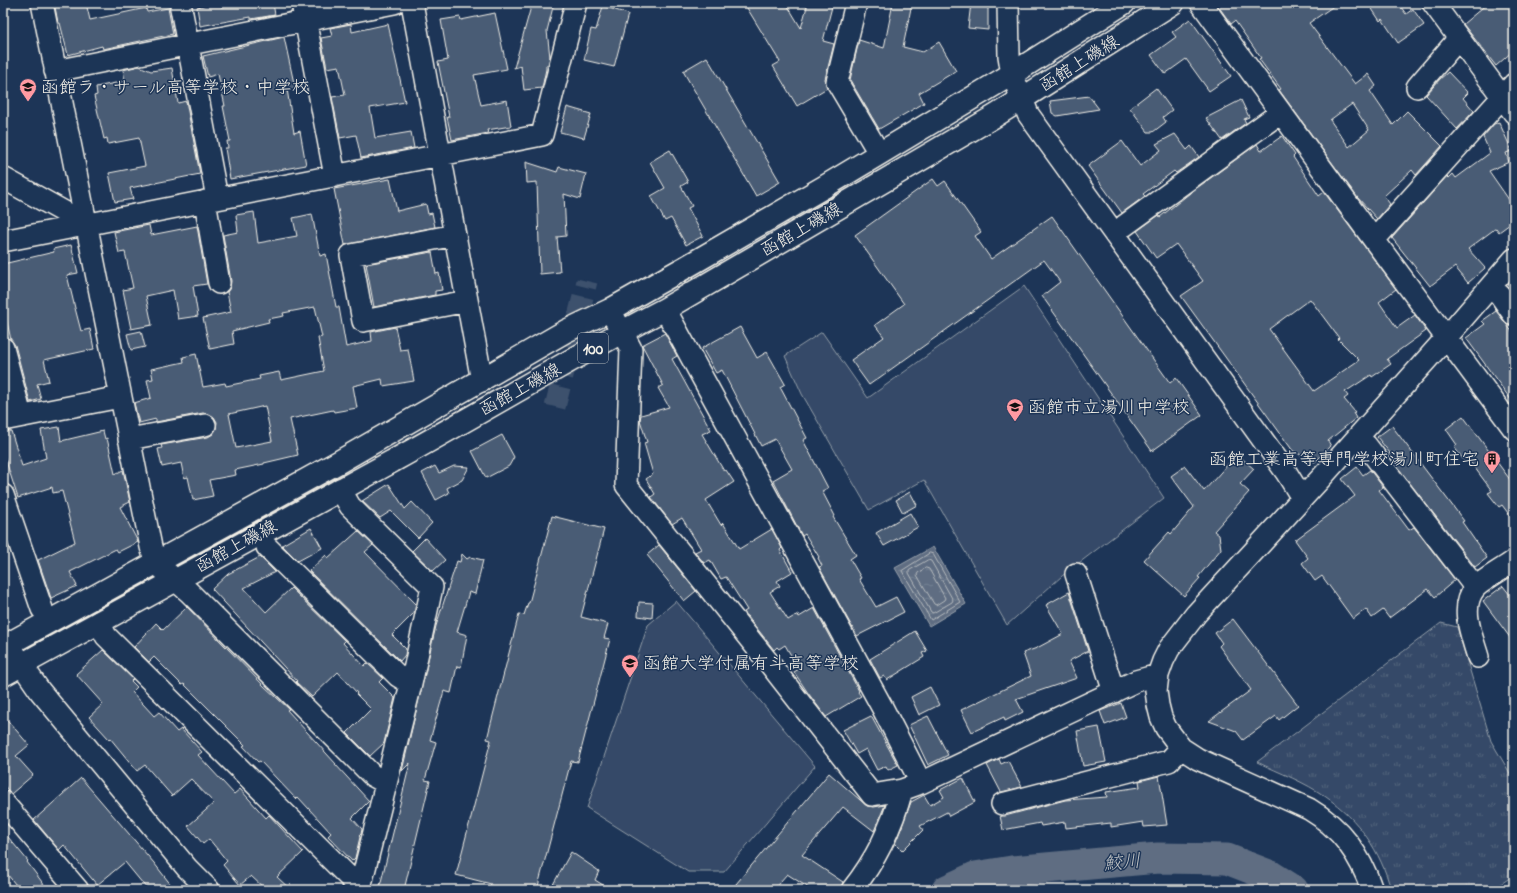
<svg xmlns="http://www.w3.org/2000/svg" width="1517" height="893" font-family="'Indie Flower','Klee One',sans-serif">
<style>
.grass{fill:#354a67;stroke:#949ea8}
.park{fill:url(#park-tufts);stroke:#949ea8}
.water{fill:url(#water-ripples);stroke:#9aa2ab}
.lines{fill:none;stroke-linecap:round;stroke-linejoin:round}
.shore{stroke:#b8bcbf;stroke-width:1}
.river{stroke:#5e6d82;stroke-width:31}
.building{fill:#485b74;stroke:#f4f1e8;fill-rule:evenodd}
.minor-tunnel{stroke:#3d516d;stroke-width:21;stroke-dasharray:21 10;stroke-linecap:butt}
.minor-casing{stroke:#f4f1e8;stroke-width:24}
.major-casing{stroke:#f4f1e8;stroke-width:25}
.minor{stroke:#1d3557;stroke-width:21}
.major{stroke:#1d3557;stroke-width:22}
.labels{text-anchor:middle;stroke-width:3;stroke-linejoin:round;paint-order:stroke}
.shield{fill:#1d3557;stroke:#b4b9bc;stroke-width:1}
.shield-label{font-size:17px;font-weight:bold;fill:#f4f1e8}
.street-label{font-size:18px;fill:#f4f1e8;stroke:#1d3557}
.poi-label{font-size:18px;fill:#f4f1e8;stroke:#1d3557;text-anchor:start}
.water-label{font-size:19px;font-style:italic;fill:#c0c3c4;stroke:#1d3557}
</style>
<defs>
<pattern id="park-tufts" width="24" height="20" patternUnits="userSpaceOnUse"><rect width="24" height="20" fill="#354a67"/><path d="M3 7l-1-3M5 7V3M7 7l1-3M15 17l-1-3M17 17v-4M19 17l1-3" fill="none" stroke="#53657d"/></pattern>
<pattern id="water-ripples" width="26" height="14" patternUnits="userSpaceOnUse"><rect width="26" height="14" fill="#5e6d82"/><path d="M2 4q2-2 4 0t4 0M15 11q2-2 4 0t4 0" fill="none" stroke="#768294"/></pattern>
</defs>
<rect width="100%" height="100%" fill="#1d3557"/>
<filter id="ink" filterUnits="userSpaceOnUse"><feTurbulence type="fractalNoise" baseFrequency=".025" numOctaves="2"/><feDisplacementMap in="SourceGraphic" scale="8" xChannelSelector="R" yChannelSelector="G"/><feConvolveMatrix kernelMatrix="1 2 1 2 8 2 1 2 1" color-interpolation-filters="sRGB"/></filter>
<g filter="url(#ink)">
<path class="grass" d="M1024,286L1164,498L1062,576L1007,625L924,480L869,510L802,394L785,356L822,332L868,398Z
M676,601L815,766L724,872H688L587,808L648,625Z"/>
<path class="park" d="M1441,623L1457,627L1491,741L1514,780V875L1492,890H1391C1381,851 1358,819 1326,797C1305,782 1280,773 1257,762Z"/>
<path class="water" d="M933,547L966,604L929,626L895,568Z"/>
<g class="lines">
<path class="shore" d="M930,553L933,554L960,602L931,620L902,571Z
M928,560L931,561L953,600L952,602L933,613L931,612L909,573V571Z
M926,568L929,569L945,598L944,600L936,605L934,604L917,575L918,573Z"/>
<path class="river" d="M947,890L975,877L1012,871L1158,858L1227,859L1271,876L1293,890"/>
</g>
<path class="building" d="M66,3H86L90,20L146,8L147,12L168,8L173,34L103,49L102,46L68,55L60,23H58L55,7L67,4Z
M218,3H220L221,7L248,3H273L275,15L251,19V17L200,26L197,7Z
M532,3H554L547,31L550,57L548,65H546V69L542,88L524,90L521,66L514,68Z
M744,3H786L801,28L808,3H833L823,41L834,44L825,79L827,88L797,106L773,66L780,62Z
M893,3H912L903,47L923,52L939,42L956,71L919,93L924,103L879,129L850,80L859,40L884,48Z
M971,3H988V30L968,28Z
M1216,3H1338L1309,23L1355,84L1368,74L1376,86L1370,91L1393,125L1407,111L1442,146L1416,175L1412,170L1384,196L1390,204L1377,219L1357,197L1279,90L1281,89L1259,59L1261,58L1235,21L1231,24ZM1352,104L1369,130L1349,147L1330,120Z
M1368,3H1398L1406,14L1413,9L1424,25L1398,43L1382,19L1380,21Z
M1488,3H1514V50L1496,66L1463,24Z
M603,6L628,14L614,67L584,60L591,29L596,30Z
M495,13L507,69L474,75L481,105L507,100L511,126L487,130L488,133L452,140L447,117H449L438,62L448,60L441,20L460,17L461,20Z
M1190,19L1231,76L1209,91L1186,59L1165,74L1151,55L1176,37L1172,32Z
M351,24L352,32L388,24L405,102L370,108L375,138L411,132L414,148L361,158L356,135L340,138L332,97L345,95L339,66L327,68L321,38L332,36L330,28Z
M284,37L295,88L287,89L294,133L300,131L306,165L230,179L225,148H228L227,141H230L223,106H225L218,74L208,77L203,56Z
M707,57L780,182L756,196L683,71Z
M139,66L151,71L172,68L178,103L186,101L200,174L130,188L133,199L115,202L109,173L145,166L139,138L108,144L107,138L104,139L94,96L97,95L96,87L125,81L123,70Z
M1448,72L1468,93L1463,98L1474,111L1457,129L1426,95L1440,79Z
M1156,88L1172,110L1163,117L1166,122L1153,132H1148L1130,108Z
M1089,96L1099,109L1057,116L1052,113L1050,101Z
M1241,100L1249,117L1244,119L1246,123L1222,140L1206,118Z
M567,107L591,114L584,138L560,132Z
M1499,122L1512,151L1506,153L1509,162L1489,171L1514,207V221L1499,232L1496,228L1468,249L1485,268L1468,283L1455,267L1430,286L1392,238L1447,176L1449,178L1453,174L1456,178L1490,153L1483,137L1494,124Z
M1175,134L1187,150L1191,146L1199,157L1176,173L1174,171L1143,194L1145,196L1122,213L1088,166L1122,141L1140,166L1161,150L1156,144Z
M1282,136L1295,155L1293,157L1319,196L1324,192L1396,289L1379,302L1397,328L1415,315L1426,331L1387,359L1391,364L1372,377L1371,375L1345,392L1348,396L1344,399L1355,412L1353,413L1356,418L1328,441L1331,446L1315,462L1293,451L1181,296L1203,281L1176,244L1156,258L1137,231L1159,215L1160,217L1190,193L1257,144L1261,151ZM1310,299L1339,338L1338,339L1359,360L1314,391L1269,329Z
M670,150L688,182L681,186L692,206L688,208L703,236L686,245L671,218L665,221L651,196L665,188L650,162Z
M526,162L557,172L559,167L586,174L580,199L564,194L566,236L557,237L560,272L540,274L537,182L527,183Z
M390,179L397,211L426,204L428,214L432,213L435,227L345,245L334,189Z
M933,179L938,186L945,181L981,232L975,236L991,259L1052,216L1170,383L1176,378L1202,415L1152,451L1042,296L1060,282L1044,260L869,385L851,360L884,337L875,325L904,304L855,235Z
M254,212L258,243L297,236L293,218L312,214L320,256L326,254L336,307H339L346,347L372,341L371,332L395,327L400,350L408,349L414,381L383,386L382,379L353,386L357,408L334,412L333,410L290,419L298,455L264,463V464L235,470L236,475L209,480L213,496L193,500L188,477L184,478L181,463L162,467L158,449L162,448L161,445L208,437L213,434L216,429L217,422L214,417L209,414L203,413L156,422V419L139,423L134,403L151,398L147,380L153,379L151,369L184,362L183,357L196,354L203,387L225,383L226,386L260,379L259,376L279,372L281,380L324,371L318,338L322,337L315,307L283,313L284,316L268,319L269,322L232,331L234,344L210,349L203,318L231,312L227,292L230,288L231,281L223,235L238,232L236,215ZM265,406L272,441L236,448L229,414Z
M149,225L151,235L197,226L207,284L193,286L198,316L178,319L173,290L146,296L152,325L131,329L123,290L133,288L125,252L119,253L114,232Z
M71,245L78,273L67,275L75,308L81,331L90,329L94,349L44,360L49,381L37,384L41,399L30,402L15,345L11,340L3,304V264L54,252L53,249Z
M432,252L436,274L439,273L442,290L435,291V295L374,307L366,264Z
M1496,311L1514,334V404L1466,338L1485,324L1482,321Z
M740,327L757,358L767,352L785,384L780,387L807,438L803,440L828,488L822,491L835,516L833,517L856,555L850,559L861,578L859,579L876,607L896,597L904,612L857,636L819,567L822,566L818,558L819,557L805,534L802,536L773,480L792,469L775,439L761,446L722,370L716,373L702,348Z
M141,331L145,347L131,350L127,334Z
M665,333L677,356L672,359L711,430L702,434L724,471L726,470L734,482L706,500L721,525L723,523L739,549L772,529L782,548L780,550L792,572L777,581L780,586L770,592L788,620L798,614L799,617L814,608L859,691L858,692L861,696L826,717L808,693L794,672L799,669L785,645L779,649L777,647L774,650L744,612L747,610L726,577L721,579L710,560L704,563L695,552L701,549L682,518L672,524L651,497L655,494L646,479L653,474L644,443L647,442L640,420L641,415L669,407L658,388L663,385L642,345Z
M1463,416L1514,485V521L1502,505L1499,507L1488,493L1492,491L1469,460L1466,463L1454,447L1457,445L1446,429Z
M1392,426L1464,521L1462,522L1487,558L1475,567L1388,455L1390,453L1377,437Z
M59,427L61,441L103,431L105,439L107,438L115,474L123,470L130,502L120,507L138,542L118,552L116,549L70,572L77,586L51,598L38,560L75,542L62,491L53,493L52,487L18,498L3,452V432L11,431L22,466L46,458L41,430Z
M502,435L514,457L509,466L486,478L472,451Z
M1237,454L1254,469L1240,484L1249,492L1214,531L1219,535L1221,549L1198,577L1200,578L1184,596L1144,560L1169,532L1171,534L1194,507L1171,476L1185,466L1204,491Z
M435,466L439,473L454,466L469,467L462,480L447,488L449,493L436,500L422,473Z
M1357,467L1363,475L1370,470L1383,487L1379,490L1409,530L1414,527L1455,580L1435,597L1428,589L1389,618L1383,610L1372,618L1366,609L1353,619L1322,576L1315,581L1302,563L1308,558L1295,540L1355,496L1342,479Z
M389,484L405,509L412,502L432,523L418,538L391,511L380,518L362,501Z
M910,492L917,505L903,513L896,500Z
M910,513L918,527L884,546L876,533Z
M552,516L604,529L581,617L608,624L604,638L610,639L578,762L571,761L537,890H489L491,884L456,875L491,740L487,739L519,614L524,615L528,603H529Z
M311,528L322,548L298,561L282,545Z
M358,531L373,545L365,552L416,604L414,613L392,635L406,649L405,655L400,661L309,571L326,555L328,558Z
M425,538L445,560L433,571L412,551Z
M659,545L696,591L684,601L647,555Z
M462,554L467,559L470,557L483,560L475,594L469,592L457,632L467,635L461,667L457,666L451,693L444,691L430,740L436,742L425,780L430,781L404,890H379L410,763L402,771L436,626L457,561L460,562Z
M260,557L275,572L244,588L266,612L291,588L345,641L343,643L364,666L367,663L383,678L379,682L395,698L384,743L370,756L347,733L371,709L356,694L357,693L338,672L312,697L296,682L297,681L212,589L228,574Z
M1503,586L1514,600V643L1483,601Z
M1069,592L1088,651L1069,661L1077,678L1016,699L1023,712L1005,721L1004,717L972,732L961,710L1031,676L1023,653L1037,648L1063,634L1046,605Z
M639,602L653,603L652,618L638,616Z
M187,607L264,686L289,709L287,710L336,764H335L369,801L352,818L362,829L361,834L359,836L360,837L355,858L352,861L328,836L331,833L298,797L296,799L260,761L258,762L243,746L245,745L184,684L182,685L154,657L149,662L134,647L156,623L163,630Z
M1233,619L1298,705L1279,720L1276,716L1243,740L1236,731L1209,721L1251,690L1219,646L1222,643L1215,633Z
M915,631L927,651L922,653L924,657L887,680L884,676L880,678L870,659Z
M103,650L133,679L131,681L137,687L132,692L154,716L159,712L177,732L181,729L202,752L198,755L234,794L240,789L266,818L269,815L303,852L277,877L291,890H266L251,876L240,885L223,865L227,861L209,839L203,844L188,826L214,803L191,779L172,796L145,765L137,771L110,738L109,739L89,717L103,704L76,674Z
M930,687L939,705L919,715L911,697Z
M1121,703L1126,717L1105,725L1100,711Z
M3,715L29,745L16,756L33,775L11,794L3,784Z
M871,716L898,765L888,770L886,766L877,770L866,749L857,754L843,730Z
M928,716L948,755L928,765L909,725Z
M1099,727L1106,762L1083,766L1077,731Z
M999,759L1001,764L1008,761L1022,787L1001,792L987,765Z
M829,773L867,806L874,807L885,805L874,831L843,807L802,855L843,882L840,890H812L787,874L773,890H731Z
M1159,776L1167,825L1144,827L1143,822L1111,827V823L1066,828L1065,822L1041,826L1040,823L1003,830L1000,816H1005L1065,800L1107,797L1106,792L1140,787L1139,781Z
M81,778L154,863L175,890H148L125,862L97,885L64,845L59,850L34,820Z
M963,778L975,802L949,816L947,812L920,826L923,830L902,851L895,844L911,802L924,795L930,805L944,797L940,790Z
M3,831L28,861L27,862L48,890H20L3,869Z
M571,852L599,871L595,880L611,890H550Z"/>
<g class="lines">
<path class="minor-tunnel" d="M555,407L587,281"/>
<g class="minor-casing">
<path id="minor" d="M42,3L151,547L156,563L189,592L373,776L386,783
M180,3L217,198
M302,3L335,176
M412,3L482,381
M856,3L837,82L879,153
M1008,3L1009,56L1012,74L1028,114L1286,472L1302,498
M1201,3L1374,240L1514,429
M1433,3L1514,113
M55,71L394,3
M1417,87L1459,38
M3,178L86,224
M205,201L219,283
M1124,226L1280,113
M455,235L351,255L363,321L467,301
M1374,240L1514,84
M3,241L542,135L576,3
M1500,295L1514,315
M665,309L882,707L921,783L1136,681L1158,675
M610,310L631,349L626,485L769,663L872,795L902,790L921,783
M3,348L21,416
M3,420L120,397
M129,439L205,425
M1366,445L1475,587
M3,495L42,609
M267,547L398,676L411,684
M1076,574L1114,692
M99,622L106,636L360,888L411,684L432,587L350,506L340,489
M8,643L22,665L40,691L187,868L209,890
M1478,657C1472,636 1459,607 1475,588C1480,582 1506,567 1514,561
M3,802L78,890
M1002,804L1169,761L1181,748
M852,890C876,860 892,827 902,790
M1372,890C1360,854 1341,828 1309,809L1198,759L1181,748L1166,728L1161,717L1158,705L1156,691L1158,675L1163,661L1169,649L1196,614L1322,477L1446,338L1514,259"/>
</g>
<g class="major-casing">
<path id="major" d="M3,647L337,463L566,331L610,310L686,267L824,187L1012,74L1124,3
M3,675C133,603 263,532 393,461C484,411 573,357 665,309L995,116L1173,3"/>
</g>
<use href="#minor" class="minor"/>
<use href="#major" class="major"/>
</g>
</g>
<defs>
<g id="school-pin" transform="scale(0.9)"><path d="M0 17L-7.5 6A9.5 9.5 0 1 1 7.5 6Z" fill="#ff9aa2" stroke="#1d3557"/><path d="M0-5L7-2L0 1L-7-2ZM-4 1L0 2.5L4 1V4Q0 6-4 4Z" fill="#111"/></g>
<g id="building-pin" transform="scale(0.9)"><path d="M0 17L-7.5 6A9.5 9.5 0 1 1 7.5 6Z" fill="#ff9aa2" stroke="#1d3557"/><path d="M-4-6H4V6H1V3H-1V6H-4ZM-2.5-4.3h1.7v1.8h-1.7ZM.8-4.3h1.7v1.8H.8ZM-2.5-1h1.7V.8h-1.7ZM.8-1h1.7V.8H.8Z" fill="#111"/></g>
</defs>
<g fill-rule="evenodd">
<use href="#school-pin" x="28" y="87"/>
<use href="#school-pin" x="1015" y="407"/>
<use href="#building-pin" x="1492" y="459"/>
<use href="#school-pin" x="630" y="663"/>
</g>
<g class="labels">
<rect class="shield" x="578" y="333" width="30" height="30" rx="3"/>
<g class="shield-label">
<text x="593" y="354">100</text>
</g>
<g class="street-label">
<text transform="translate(1079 63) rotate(-32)" y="6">函館上磯線</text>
<text transform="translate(801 229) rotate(-30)" y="6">函館上磯線</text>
<text transform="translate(520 389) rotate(-29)" y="6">函館上磯線</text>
<text transform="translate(236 546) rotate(-29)" y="6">函館上磯線</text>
</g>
<g class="poi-label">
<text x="41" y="93">函館ラ・サール高等学校・中学校</text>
<text x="1028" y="413">函館市立湯川中学校</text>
<text x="1479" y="465" text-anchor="end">函館工業高等専門学校湯川町住宅</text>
<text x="643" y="669">函館大学付属有斗高等学校</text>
</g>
<g class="water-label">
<text transform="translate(1122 861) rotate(-5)" y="7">鮫川</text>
</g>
</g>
<rect width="1517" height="893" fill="none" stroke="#1d3557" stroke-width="16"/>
<rect x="8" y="8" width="1501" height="877" fill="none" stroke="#f4f1e8" stroke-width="1.5" filter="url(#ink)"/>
</svg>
